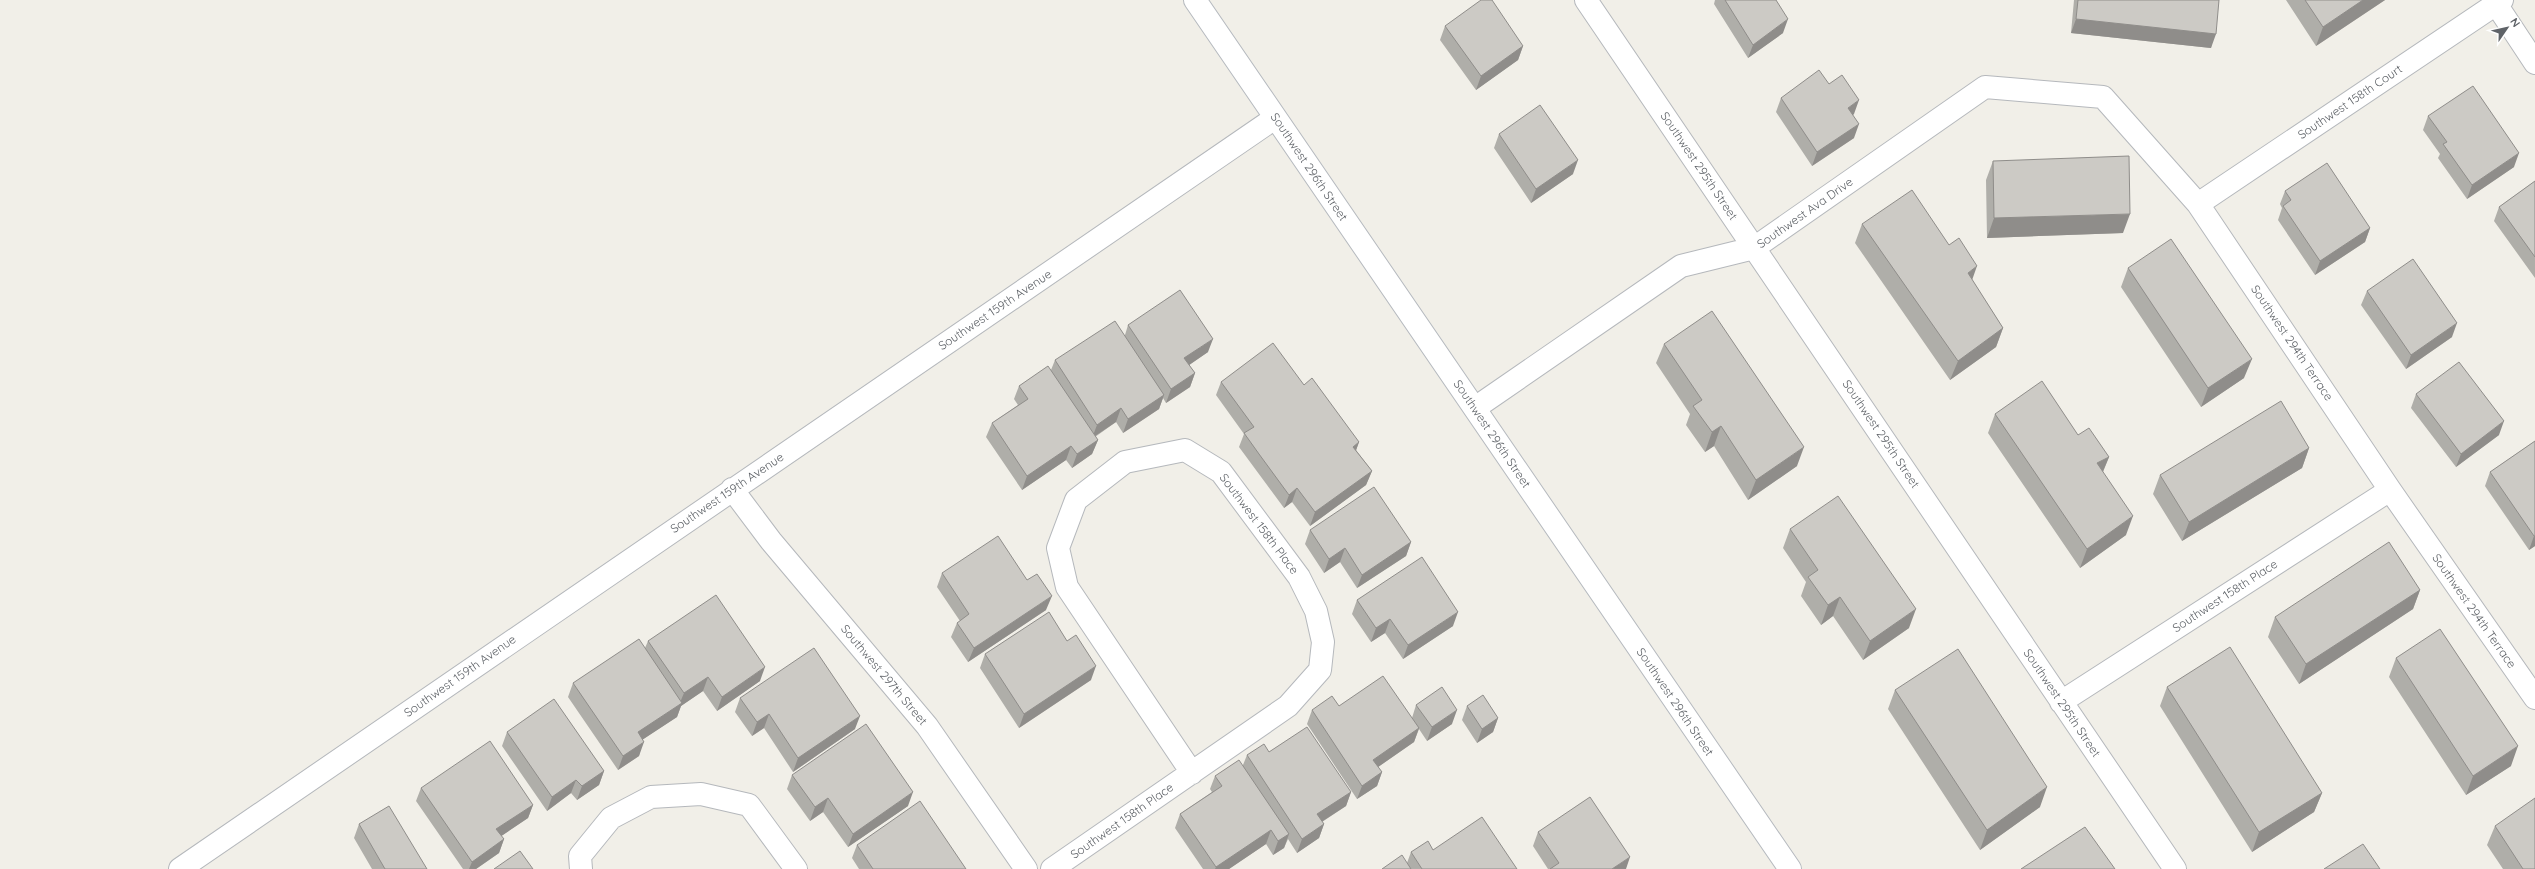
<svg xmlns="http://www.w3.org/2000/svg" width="2535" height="869" font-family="Quicksand,sans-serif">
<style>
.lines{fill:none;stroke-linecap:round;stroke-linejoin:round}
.street-casing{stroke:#b5b8bc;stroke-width:24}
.secondary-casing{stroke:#b6babf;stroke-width:24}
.street{stroke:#fff;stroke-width:22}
.secondary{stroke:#fff;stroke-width:22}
.wall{fill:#afaea9}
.shaded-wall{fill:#8f8d8a}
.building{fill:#cccac5;stroke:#8f8d8a}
.labels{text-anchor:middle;stroke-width:3.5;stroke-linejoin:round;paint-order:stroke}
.street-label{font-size:12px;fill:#5f6368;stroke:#fff}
</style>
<rect width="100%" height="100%" fill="#f1efe8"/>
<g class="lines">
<g class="street-casing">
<path id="street" d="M1586,0L2175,869
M2496,4L2535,63
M2198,204L2502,0
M1475,408L1681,266L1754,248L1985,87L2103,97L2198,204L2390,490L2535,698
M732,489L771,541L927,726L1026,869
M2061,702L2390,490
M180,869L1275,118
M581,869L580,856L611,818L651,797L701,794L749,805L796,869
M1052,869L1288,706L1320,670L1323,642L1316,611L1299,577L1221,472L1185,450L1125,462L1076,500L1058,548L1067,587L1192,773"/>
</g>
<g class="secondary-casing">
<path id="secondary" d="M1195,0L1790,869"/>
</g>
<use href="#street" class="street"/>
<use href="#secondary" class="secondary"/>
</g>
<path class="wall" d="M1715,0H1776L1783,33L1748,58L1714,4Z
M2074,0H2219L2211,48L2071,33Z
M2286,0H2385L2316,46Z
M1445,26L1523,46L1518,60L1476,90L1440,40Z
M1829,84L1854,114L1853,115L1854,138L1812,166L1776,112L1781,98Z
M2428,116L2514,167L2467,199L2438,158L2440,154L2423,130Z
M1499,134L1573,174L1531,203L1494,148Z
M1993,161L2123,233L1987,238L1986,180Z
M2535,181V278L2494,221L2499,207Z
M2285,191L2370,228L2365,242L2315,275L2278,220L2282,208L2280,204Z
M1862,224L1972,280L2003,328L1996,347L1950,380L1855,243Z
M2128,268L2244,378L2201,407L2121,287Z
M2367,291L2452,337L2406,369L2361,305Z
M1128,325L1208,352L1189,365L1195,373L1190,387L1166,403L1163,398L1159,409L1123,433L1116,422L1095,437L1098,440L1092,454L1072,468L1066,460L1022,490L986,437L992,423L1018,405L1014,399L1019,386L1051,370L1055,360L1125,335Z
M1664,344L1797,466L1748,500L1714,446L1705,452L1686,425L1690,414L1656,363Z
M1221,382L1304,385L1359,442L1356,450L1372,471L1366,485L1310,526L1292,502L1284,508L1239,447L1244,434L1216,395Z
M2416,394L2499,435L2456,467L2411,408Z
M1995,414L2078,435L2109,457L2103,472L2126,535L2080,568L1988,433Z
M2535,441V546L2529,550L2485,486L2490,472Z
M2309,448L2302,468L2182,541L2153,494L2160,475Z
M1790,529L1909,628L1863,660L1833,616L1821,625L1801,596L1806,582L1783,548Z
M1310,530L1411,542L1406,556L1357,588L1340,562L1324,573L1305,544Z
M942,573L1046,610L968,662L951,637L957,623L960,621L937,587Z
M2420,590L2413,609L2299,684L2268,637L2275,617Z
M1357,600L1453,626L1403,659L1385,633L1371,642L1352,614Z
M648,641L760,681L717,711L703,691L681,706L677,717L643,739L639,756L618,770L568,697L573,683L645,648Z
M985,654L1091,680L1019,728L980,668Z
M2396,658L2511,766L2466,795L2389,677Z
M2167,687L2322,793L2314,812L2252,852L2160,706Z
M1895,690L2040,807L1980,850L1888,709Z
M740,698L855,729L793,772L764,728L752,736L735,712Z
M1416,705L1452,724L1427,741L1419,729L1414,742L1378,767L1382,772L1377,786L1357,799L1307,724L1312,710L1339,706L1412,718Z
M1467,706L1498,718L1493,732L1477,743L1462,720Z
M507,732L604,771L599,785L577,800L571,793L547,811L502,746Z
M1247,755L1351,792L1346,806L1322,822L1324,824L1319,838L1297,853L1288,839L1284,848L1273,855L1266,844L1229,869H1203L1175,828L1180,814L1212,792L1210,789L1215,776L1243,765Z
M792,775L908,806L848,847L823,812L810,821L787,789Z
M421,788L533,805L528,818L501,836L504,839L499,853L476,869H463L416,801Z
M359,824L427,869H372L354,838Z
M2495,826L2535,869H2503L2487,845Z
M1538,832L1626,869H1548L1533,846Z
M857,845L966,869H859L852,858Z
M1433,850L1517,869H1382L1407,863L1411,852Z"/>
<path class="shaded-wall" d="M2363,0H2385L2316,46L2323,27Z
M1788,19L1783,33L1748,58L1753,45Z
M2076,19L2216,34L2211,48L2071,33Z
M1523,46L1518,60L1476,90L1481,76Z
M1859,100L1854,114L1843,122L1848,108Z
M1859,124L1854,138L1812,166L1817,152Z
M2519,153L2514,167L2467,199L2472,185Z
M1578,160L1573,174L1531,203L1536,189Z
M2130,214L2123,233L1987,238L1994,218Z
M2370,228L2365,242L2315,275L2320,261Z
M1977,266L1970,286L1968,273Z
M2457,323L2452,337L2406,369L2411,355Z
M2003,328L1996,347L1950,380L1958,361Z
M1213,339L1208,352L1179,372L1184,358Z
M2252,359L2244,378L2201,407L2208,388Z
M1195,373L1190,387L1166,403L1171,389Z
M1164,395L1159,409L1123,433L1128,419Z
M1121,408L1116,422L1092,438L1097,425Z
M2504,421L2499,435L2456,467L2461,454Z
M1721,426L1714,446L1705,452L1712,432Z
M1098,440L1092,454L1072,468L1077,454Z
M1359,442L1354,456L1353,447Z
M1071,446L1066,460L1022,490L1027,476Z
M1804,447L1797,466L1748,500L1756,480Z
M2309,448L2302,468L2182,541L2189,522Z
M2109,457L2101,476L2097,463Z
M1372,471L1366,485L1310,526L1315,512Z
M1297,488L1292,502L1284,508L1289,495Z
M2133,516L2126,535L2080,568L2087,549Z
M2534,536H2535V546L2529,550Z
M1411,542L1406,556L1357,588L1362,575Z
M1345,548L1340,562L1324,573L1329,559Z
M2420,590L2413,609L2299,684L2306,664Z
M1052,596L1046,610L968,662L974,648Z
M1840,597L1833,616L1821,625L1828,605Z
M1916,609L1909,628L1863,660L1870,641Z
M1458,612L1453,626L1403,659L1408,645Z
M1390,619L1385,633L1371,642L1376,628Z
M1096,666L1091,680L1019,728L1024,714Z
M765,667L760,681L717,711L722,697Z
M708,677L703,691L681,706L677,717L633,746L638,732L679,705L684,693Z
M1457,710L1452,724L1427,741L1432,727Z
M769,714L764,728L752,736L757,722Z
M860,716L855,729L793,772L798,758Z
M1498,718L1493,732L1477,743L1482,729Z
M1419,728L1414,742L1368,774L1373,760Z
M644,742L639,756L618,770L623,756Z
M2518,746L2511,766L2466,795L2473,776Z
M604,771L599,785L577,800L582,786Z
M1382,772L1377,786L1357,799L1362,786Z
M576,780L571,793L547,811L552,797Z
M2047,787L2040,807L1980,850L1987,830Z
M913,792L908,806L848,847L853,834Z
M1351,792L1346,806L1312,828L1317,814Z
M2322,793L2314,812L2252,852L2259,832Z
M828,798L823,812L810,821L815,807Z
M533,805L528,818L491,843L496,829Z
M1324,824L1319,838L1297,853L1302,839Z
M1271,830L1266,844L1229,869H1215L1216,867Z
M1289,834L1284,848L1273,855L1278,841Z
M504,839L499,853L476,869H469L472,862Z
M1630,857L1626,869H1612Z"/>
<path class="building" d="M1481,0H1492L1523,46L1481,76L1445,26Z
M1725,0H1776L1788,19L1753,45Z
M2078,0H2219L2216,34L2076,19Z
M2305,0H2363L2323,27Z
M1819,70L1829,84L1842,75L1859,100L1848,108L1859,124L1817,152L1781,98Z
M2473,86L2519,153L2472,185L2443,144L2447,142L2428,116Z
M1540,105L1578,160L1536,189L1499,134Z
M2129,156L2130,214L1994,218L1993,161Z
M2327,163L2370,228L2320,261L2283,206L2291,200L2285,191Z
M2535,181V257L2499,207Z
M1912,190L1949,245L1959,238L1977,266L1968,273L2003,328L1958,361L1862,224Z
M2171,239L2252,359L2208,388L2128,268Z
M2413,259L2457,323L2411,355L2367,291Z
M1180,290L1213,339L1184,358L1195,373L1171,389L1128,325Z
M1712,311L1804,447L1756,480L1721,426L1712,432L1693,406L1702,400L1664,344Z
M1115,321L1164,395L1128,419L1121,408L1097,425L1055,360Z
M1273,343L1304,385L1312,378L1359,442L1353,447L1372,471L1315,512L1297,488L1289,495L1259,454L1244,433L1254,427L1221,382Z
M2459,362L2504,421L2461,454L2416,394Z
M1048,366L1098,440L1077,454L1071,446L1027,476L992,423L1028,399L1019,386Z
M2042,381L2078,435L2089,428L2109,457L2097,463L2133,516L2087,549L1995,414Z
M2281,401L2309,448L2189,522L2160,475Z
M2535,441V536H2534L2490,472Z
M1374,487L1411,542L1362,575L1345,548L1329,559L1310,530Z
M1838,496L1916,609L1870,641L1840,597L1828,605L1808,577L1818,570L1790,529Z
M998,536L1027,580L1037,574L1052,596L974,648L957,623L969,614L942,573Z
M2389,542L2420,590L2306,664L2275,617Z
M1422,557L1458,612L1408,645L1390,619L1376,628L1357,600Z
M716,595L765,667L722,697L708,677L684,693L648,641Z
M1049,612L1067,641L1076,635L1096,666L1024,714L985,654Z
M2440,629L2518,746L2473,776L2396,658Z
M639,639L682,703L638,732L644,742L623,756L573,683Z
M2230,647L2322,793L2259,832L2167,687Z
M814,648L860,716L798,758L769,714L757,722L740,698Z
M1958,649L2047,787L1987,830L1895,690Z
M1383,676L1419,728L1373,760L1382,772L1362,786L1312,710L1332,696L1339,706Z
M1442,687L1457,710L1432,727L1416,705Z
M1483,695L1498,718L1482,729L1467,706Z
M554,699L604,771L582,786L576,780L552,797L507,732Z
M866,724L913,792L853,834L828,798L815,807L792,775Z
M1307,727L1351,792L1317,814L1324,824L1302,839L1247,755L1264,744L1269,752Z
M490,741L533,805L496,829L504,839L472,862L421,788Z
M1239,760L1289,834L1278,841L1271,830L1216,867L1180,814L1222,786L1215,776Z
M1590,797L1630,857L1612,869H1550L1559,863L1538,832Z
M2535,798V869H2523L2495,826Z
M920,801L966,869H873L857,845Z
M389,806L427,869H385L359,824Z
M1482,817L1517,869H1422L1411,852L1428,841L1433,850Z
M2085,827L2115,869H2021Z
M2363,844L2380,869H2324Z
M520,851L533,869H494Z
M1402,855L1411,869H1382Z"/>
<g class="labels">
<g class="street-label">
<text transform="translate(2350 102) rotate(-34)" y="4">Southwest 158th Court</text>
<text transform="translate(1699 166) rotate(56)" y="4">Southwest 295th Street</text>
<text transform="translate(1309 167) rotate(56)" y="4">Southwest 296th Street</text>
<text transform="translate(1805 213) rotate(-35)" y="4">Southwest Ava Drive</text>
<text transform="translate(995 310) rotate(-34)" y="4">Southwest 159th Avenue</text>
<text transform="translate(2292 343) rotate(56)" y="4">Southwest 294th Terrace</text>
<text transform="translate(1492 434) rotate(56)" y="4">Southwest 296th Street</text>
<text transform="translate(1881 434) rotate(56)" y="4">Southwest 295th Street</text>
<text transform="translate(727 493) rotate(-34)" y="4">Southwest 159th Avenue</text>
<text transform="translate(1259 524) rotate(53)" y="4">Southwest 158th Place</text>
<text transform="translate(2225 596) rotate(-33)" y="4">Southwest 158th Place</text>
<text transform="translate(2474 611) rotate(55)" y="4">Southwest 294th Terrace</text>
<text transform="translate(884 675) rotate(50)" y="4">Southwest 297th Street</text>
<text transform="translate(460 676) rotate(-35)" y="4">Southwest 159th Avenue</text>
<text transform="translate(1675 702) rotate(56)" y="4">Southwest 296th Street</text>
<text transform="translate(2062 703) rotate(56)" y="4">Southwest 295th Street</text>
<text transform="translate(1122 821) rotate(-35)" y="4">Southwest 158th Place</text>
</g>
</g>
<g transform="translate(2507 28) rotate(56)" stroke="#ffffff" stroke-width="3" paint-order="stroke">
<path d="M0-3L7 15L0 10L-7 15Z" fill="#5f6368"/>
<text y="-6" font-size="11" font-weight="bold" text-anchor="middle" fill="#5f6368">N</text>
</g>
</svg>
